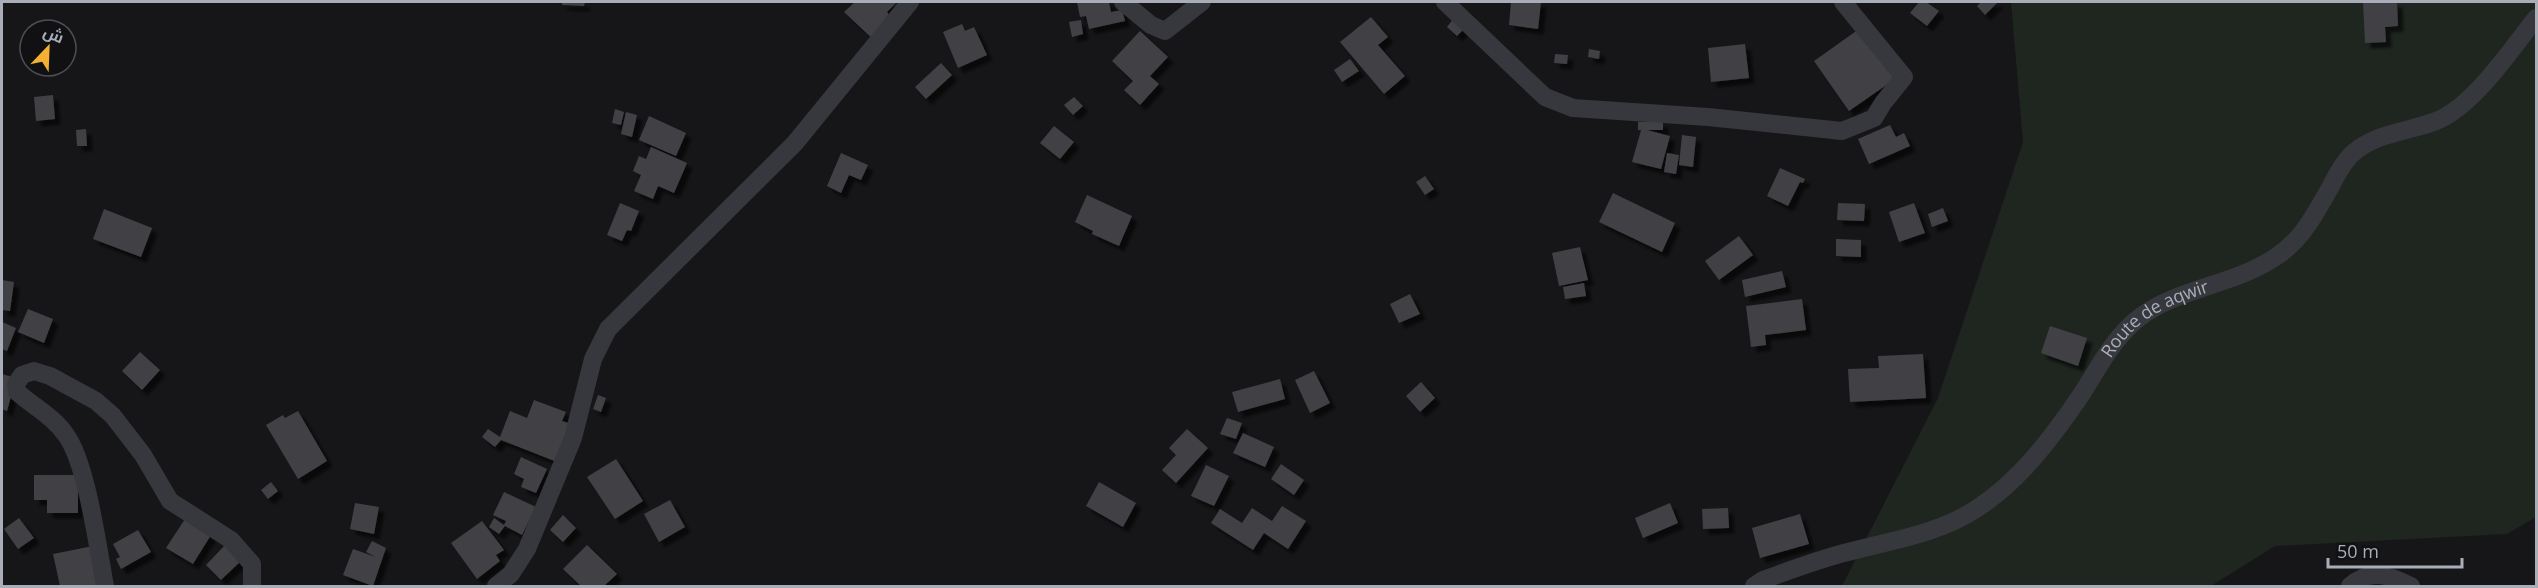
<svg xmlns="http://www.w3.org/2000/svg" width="2538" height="588" font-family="'Open Sans',Cairo,sans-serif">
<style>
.green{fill:#1e261f}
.building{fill:#404145;filter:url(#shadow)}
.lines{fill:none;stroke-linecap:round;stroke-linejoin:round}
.minor{stroke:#37383d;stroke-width:18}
.labels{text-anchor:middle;stroke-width:4.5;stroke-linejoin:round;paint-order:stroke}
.street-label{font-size:18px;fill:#a8adb8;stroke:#111113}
</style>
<defs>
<filter id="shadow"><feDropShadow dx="5.5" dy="5.5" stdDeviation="1.5" flood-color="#0009"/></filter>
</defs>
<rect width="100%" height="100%" fill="#161618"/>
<path class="green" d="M2011,2H2536V517L2507,534L2275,546L2211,586H1842L1938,398L2023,142Z"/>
<path class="building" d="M562,2H585L584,6L562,5Z
M855,2H897L887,12L889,15L875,41L844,12Z
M1077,2H1109L1111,12L1122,10L1125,21L1089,29L1086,16L1080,17Z
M1511,2H1541L1538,29L1509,25Z
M1919,2H1926L1939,11L1927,26L1910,13Z
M1981,2H1998L1985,15L1977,6Z
M2363,2H2397L2398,26L2385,27L2386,42L2365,43Z
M1371,17L1388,37L1378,45L1405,76L1384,94L1340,42Z
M1454,18L1465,28L1457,36L1447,27Z
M1081,20L1083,34L1072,37L1069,22Z
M962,24L965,31L974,27L987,55L958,68L943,32Z
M1859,29L1895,79L1849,111L1814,61Z
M1140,31L1168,57L1150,76L1159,84L1140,105L1124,90L1133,81L1112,61Z
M1745,44L1749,78L1711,82L1708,48Z
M1589,49L1600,51L1599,59L1588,57Z
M1555,54L1568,55L1567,64L1554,63Z
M1350,59L1359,71L1342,82L1334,70Z
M941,63L952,75L926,99L915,87Z
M53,95L55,119L36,121L34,97Z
M1074,97L1083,106L1073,115L1064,105Z
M615,109L624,112L621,125L612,123Z
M626,112L637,115L632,137L621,134Z
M649,116L686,133L676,156L639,140Z
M1638,122H1663V130H1647L1670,136L1661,169L1632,162L1641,130H1638Z
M1890,125L1896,137L1904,133L1910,146L1869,164L1858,139Z
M1054,126L1074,142L1060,159L1040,143Z
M86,129L87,146H77L76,130Z
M1682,135L1696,137L1693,167L1679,165Z
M651,147L687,163L674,193L658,186L653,199L634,191L641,175L633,171L639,156L646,159Z
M841,153L868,165L861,180L849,175L841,193L827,186Z
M1667,153L1679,155L1676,174L1664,172Z
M1780,168L1805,179L1803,183L1800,182L1788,206L1767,196Z
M1425,176L1434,189L1425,195L1416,182Z
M1613,193L1675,223L1662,252L1599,222Z
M1087,195L1132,216L1119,246L1092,234L1093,231L1075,222Z
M620,203L639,211L631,231L627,230L622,241L607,235Z
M1838,203L1865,204L1864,221L1837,220Z
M1914,203L1925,233L1899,242L1889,212Z
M1943,208L1948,221L1932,227L1928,214Z
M104,209L152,228L141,257L93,239Z
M1739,236L1753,255L1719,280L1705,261Z
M1836,239L1861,240V257L1836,256Z
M1580,247L1588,280L1559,286L1552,253Z
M1782,271L1786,287L1745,297L1742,280Z
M2,280L14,282L10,311L2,310Z
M1584,283L1586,296L1565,299L1563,287Z
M1410,294L1420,314L1399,323L1390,304Z
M1802,299L1806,330L1765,335L1766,345L1751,347L1746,306Z
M28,309L53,319L44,343L18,332Z
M2,322L16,328L7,351L2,349Z
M2050,326L2087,338L2078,366L2041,353Z
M140,352L160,370L142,390L122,371Z
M1923,354L1926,398L1850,402L1848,369L1879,368L1878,356Z
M1314,371L1330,403L1310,413L1295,380Z
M2,374L16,378L7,411L2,409Z
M1280,379L1285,399L1238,412L1232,392Z
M1421,382L1435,398L1420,412L1406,396Z
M598,395L606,398L601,412L593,409Z
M534,400L566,412L562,421L572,424L557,462L501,440L495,447L482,437L488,429L500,437L510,411L527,418Z
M298,411L327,461L298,479L266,425L283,415L285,418Z
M1227,418L1242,423L1236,439L1220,434Z
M1187,429L1208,448L1176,483L1162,470L1176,455L1169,448Z
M1243,433L1274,447L1265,467L1233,453Z
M521,457L547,469L536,493L521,487L524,479L514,474Z
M616,459L643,501L615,519L587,477Z
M1281,464L1304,480L1294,495L1271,479Z
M1206,465L1229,476L1214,506L1191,496Z
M34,475H78V513H47V500H34Z
M271,482L278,491L268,499L261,490Z
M1099,482L1136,503L1123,527L1086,506Z
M504,492L536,507L522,535L505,526L499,534L489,527L494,518L504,525L506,521L493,515Z
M670,500L685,527L659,542L644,514Z
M355,503L379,507L374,534L350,529Z
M1670,503L1678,523L1643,538L1635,518Z
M1282,506L1306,521L1288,549L1264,533L1253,550L1211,523L1220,509L1242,523L1252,508L1272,521Z
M1728,508L1729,528L1703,529L1702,509Z
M1800,514L1809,544L1760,558L1752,528Z
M563,515L576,528L563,542L550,530Z
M19,518L34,538L18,549L4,529Z
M185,519L211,535L193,564L166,548Z
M482,521L504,550L496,555L500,561L477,579L451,543Z
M138,530L151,552L121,569L116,559L120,557L113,544Z
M372,541L386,548L373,586L343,575L353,549L376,557L366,552Z
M227,543L243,559L221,580L206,565Z
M587,545L617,574L604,586H581L563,569Z
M93,546L101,586H60L53,554Z"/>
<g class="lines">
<g class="minor">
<path d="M1123,2L1151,25L1165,31L1202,2"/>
<path d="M1445,2L1545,97L1573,108L1708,117L1842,131L1874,118L1883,103L1904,77L1843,2"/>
<path d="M105,586C98,549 87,464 66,435C54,417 33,406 17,392L16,384L22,375L34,371L50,376L96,401L113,416L143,455L170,501L231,540L252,564V586"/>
<path d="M496,586L511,574L527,549L573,438L593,359L608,329L795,143L910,2"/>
<path id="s1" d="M1754,586L1763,580C1791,570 1819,559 1848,552C1892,540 1938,534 1976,509C2020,481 2054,435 2083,392C2100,365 2114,337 2140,317C2180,287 2236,285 2277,256C2303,239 2316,212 2331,186C2337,174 2344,161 2353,153C2378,132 2408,132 2436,121C2473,107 2512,48 2536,18"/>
<path d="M2350,586C2370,568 2389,575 2411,586"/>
</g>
</g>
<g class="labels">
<g class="street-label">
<text dy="6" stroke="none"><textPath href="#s1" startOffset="502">Route de aqwir</textPath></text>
</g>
</g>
<rect width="2538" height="588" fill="none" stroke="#a8adb8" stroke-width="6"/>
<g transform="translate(48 48) rotate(23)"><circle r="28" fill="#111113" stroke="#4d4f55" stroke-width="1.5"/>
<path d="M0-4.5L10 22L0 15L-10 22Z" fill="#f2b134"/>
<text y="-9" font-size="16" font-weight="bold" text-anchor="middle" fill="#a8adb8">ش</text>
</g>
<path d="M2328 558v9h134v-9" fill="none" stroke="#a8adb8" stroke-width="3"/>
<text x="2337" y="558" font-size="18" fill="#a8adb8" stroke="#111113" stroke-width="4.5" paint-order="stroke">50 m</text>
</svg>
